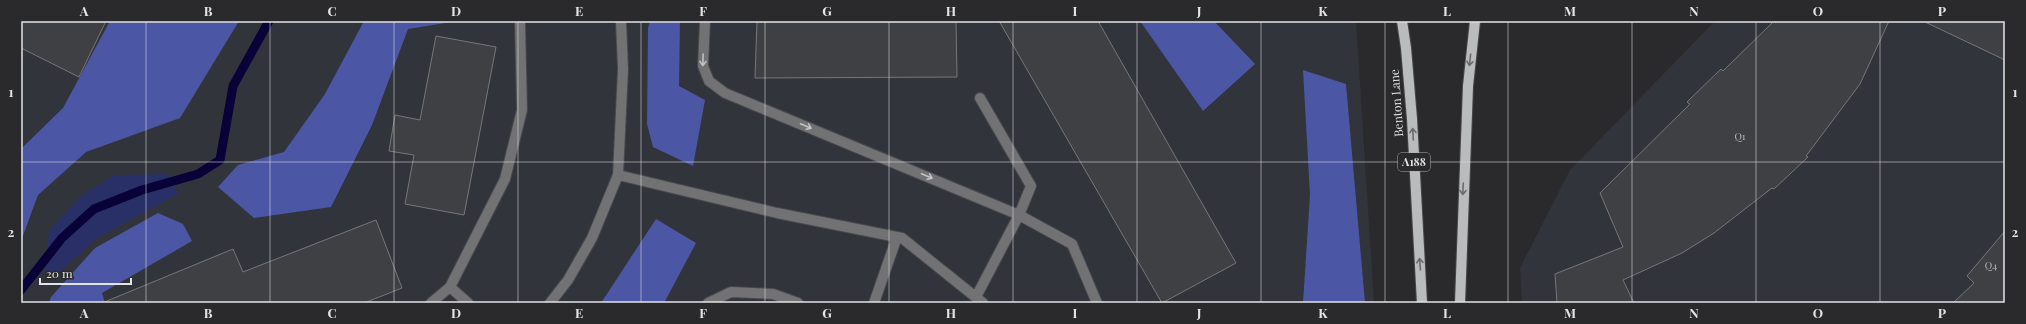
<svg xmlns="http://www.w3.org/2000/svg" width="2026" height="324" font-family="'Playfair Display',serif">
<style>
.built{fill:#32343c}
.green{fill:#293068}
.forest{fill:#4b57a4}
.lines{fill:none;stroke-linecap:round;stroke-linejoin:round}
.stream{stroke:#080238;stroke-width:9}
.building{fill:#3f4043;stroke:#77777a}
.minor-casing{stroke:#48484a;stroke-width:12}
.major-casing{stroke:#48484a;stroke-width:12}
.minor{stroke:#727274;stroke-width:10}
.major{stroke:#babbbd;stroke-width:10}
.oneway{stroke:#c1c2c3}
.oneway2{stroke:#6b6b6d}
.grid{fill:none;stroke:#e3e4e5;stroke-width:1;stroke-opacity:0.55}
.labels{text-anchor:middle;stroke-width:4;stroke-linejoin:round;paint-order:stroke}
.number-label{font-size:10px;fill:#babbbc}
.shield{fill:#2a2a2c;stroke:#acacae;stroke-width:1}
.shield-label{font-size:11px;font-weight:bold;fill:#e3e4e5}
.street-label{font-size:12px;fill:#e3e4e5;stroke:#2a2a2c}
.neatline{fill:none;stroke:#e3e4e5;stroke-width:1.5}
.grid-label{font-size:13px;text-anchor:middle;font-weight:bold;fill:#e3e4e5}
</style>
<rect width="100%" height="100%" fill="#2a2a2c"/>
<path class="built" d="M21,21H1356L1374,303H21Z
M1715,21H2005V303H1522L1520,268L1570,170Z"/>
<path class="green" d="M168,174L178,194L95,239L61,271L45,279L49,231L81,196L115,175Z"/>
<path class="forest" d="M110,21H239L180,118L86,152L38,195L21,241V149L63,108Z
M364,21H458L408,29L372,125L331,207L254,218L218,187L238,165L284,152L325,94Z
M650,21H680L679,86L705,100L693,166L653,147L647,124L648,28Z
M1140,21H1214L1255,64L1203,111Z
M1303,70L1346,84L1365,303H1303L1310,195Z
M158,213L183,224L192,241L102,293L105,303H49L51,297L95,248Z
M656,219L696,243L664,303H601Z"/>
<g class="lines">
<path class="stream" d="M21,290L62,238L94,209L142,190L198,174L220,160L233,86L269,21"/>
</g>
<path class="building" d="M21,21H106L79,77L21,48Z
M757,21H956L957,77L755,78Z
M999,21H1098L1236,263L1162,303Z
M1774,21H1889L1860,84L1806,156L1808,157L1774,189L1772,188L1714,233L1682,253L1623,280L1634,303H1557L1555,274L1623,247L1600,193L1690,104L1687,102L1721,69L1723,71Z
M1923,21H2005V60Z
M436,36L496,47L464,215L405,204L414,155L389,151L395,115L420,120Z
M376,220L402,288L364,303H102L233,249L243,272Z
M2005,231V303H1953L1974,283L1967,276Z"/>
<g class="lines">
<g class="minor-casing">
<path id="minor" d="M705,21L703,66L709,81L725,93L1019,215L1072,244L1097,303
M618,175L777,213L902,238L983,303
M976,297L1019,215L1031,186L980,98
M431,303L450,287
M468,303L450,287L505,179L522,110L520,23
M550,303L568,280L592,238L618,175L623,69L621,21
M708,303L731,292L773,294L798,303
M874,303L897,237"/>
</g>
<g class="major-casing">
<path id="major" d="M1402,21L1406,48L1412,119L1422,303
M1460,303L1468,86L1475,21"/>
</g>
<use href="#minor" class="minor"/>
<use href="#major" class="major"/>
</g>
<defs><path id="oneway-shaft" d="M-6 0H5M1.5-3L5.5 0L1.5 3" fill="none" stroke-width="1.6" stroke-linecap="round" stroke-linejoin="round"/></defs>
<g class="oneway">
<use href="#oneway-shaft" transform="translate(703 60) rotate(91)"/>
<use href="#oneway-shaft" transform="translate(806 126) rotate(23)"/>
<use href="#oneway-shaft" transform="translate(927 176) rotate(23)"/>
</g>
<g class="oneway2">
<use href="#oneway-shaft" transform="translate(1470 60) rotate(96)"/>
<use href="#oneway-shaft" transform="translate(1413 134) rotate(-93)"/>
<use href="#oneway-shaft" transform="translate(1463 189) rotate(93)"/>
<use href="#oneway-shaft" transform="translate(1420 264) rotate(-94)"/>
</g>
<path class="grid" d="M146,21V303M270,21V303M394,21V303M518,21V303M641,21V303M765,21V303M889,21V303M1013,21V303M1137,21V303M1261,21V303M1385,21V303M1508,21V303M1632,21V303M1756,21V303M1880,21V303M21,162H2005"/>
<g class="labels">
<g class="number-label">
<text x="1740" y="140">Q1</text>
<text x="1991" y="269">Q4</text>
</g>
<rect class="shield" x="1398" y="153" width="32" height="18" rx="3"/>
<g class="shield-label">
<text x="1414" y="166">A188</text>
</g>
<g class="street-label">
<text transform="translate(1397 103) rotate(-94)" y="4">Benton Lane</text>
</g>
</g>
<rect width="2026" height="324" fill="none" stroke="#2a2a2c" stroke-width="44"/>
<path d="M40 278v6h91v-6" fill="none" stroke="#e3e4e5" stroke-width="2"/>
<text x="46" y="278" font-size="12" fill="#e3e4e5" stroke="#2a2a2c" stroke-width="3" paint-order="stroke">20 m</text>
<rect x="22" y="22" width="1982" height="280" class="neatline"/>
<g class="grid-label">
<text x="84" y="16">A</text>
<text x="208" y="16">B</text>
<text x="332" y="16">C</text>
<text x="456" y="16">D</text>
<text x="579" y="16">E</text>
<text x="703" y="16">F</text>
<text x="827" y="16">G</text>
<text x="951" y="16">H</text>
<text x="1075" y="16">I</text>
<text x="1199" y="16">J</text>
<text x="1323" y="16">K</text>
<text x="1447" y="16">L</text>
<text x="1570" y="16">M</text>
<text x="1694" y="16">N</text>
<text x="1818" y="16">O</text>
<text x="1942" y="16">P</text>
<text x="11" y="97">1</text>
<text x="2015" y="97">1</text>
<text x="11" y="237">2</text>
<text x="2015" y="237">2</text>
<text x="84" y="318">A</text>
<text x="208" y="318">B</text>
<text x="332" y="318">C</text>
<text x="456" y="318">D</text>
<text x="579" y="318">E</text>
<text x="703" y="318">F</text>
<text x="827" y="318">G</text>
<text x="951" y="318">H</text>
<text x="1075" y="318">I</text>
<text x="1199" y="318">J</text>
<text x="1323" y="318">K</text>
<text x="1447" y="318">L</text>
<text x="1570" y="318">M</text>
<text x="1694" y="318">N</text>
<text x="1818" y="318">O</text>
<text x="1942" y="318">P</text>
</g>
</svg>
